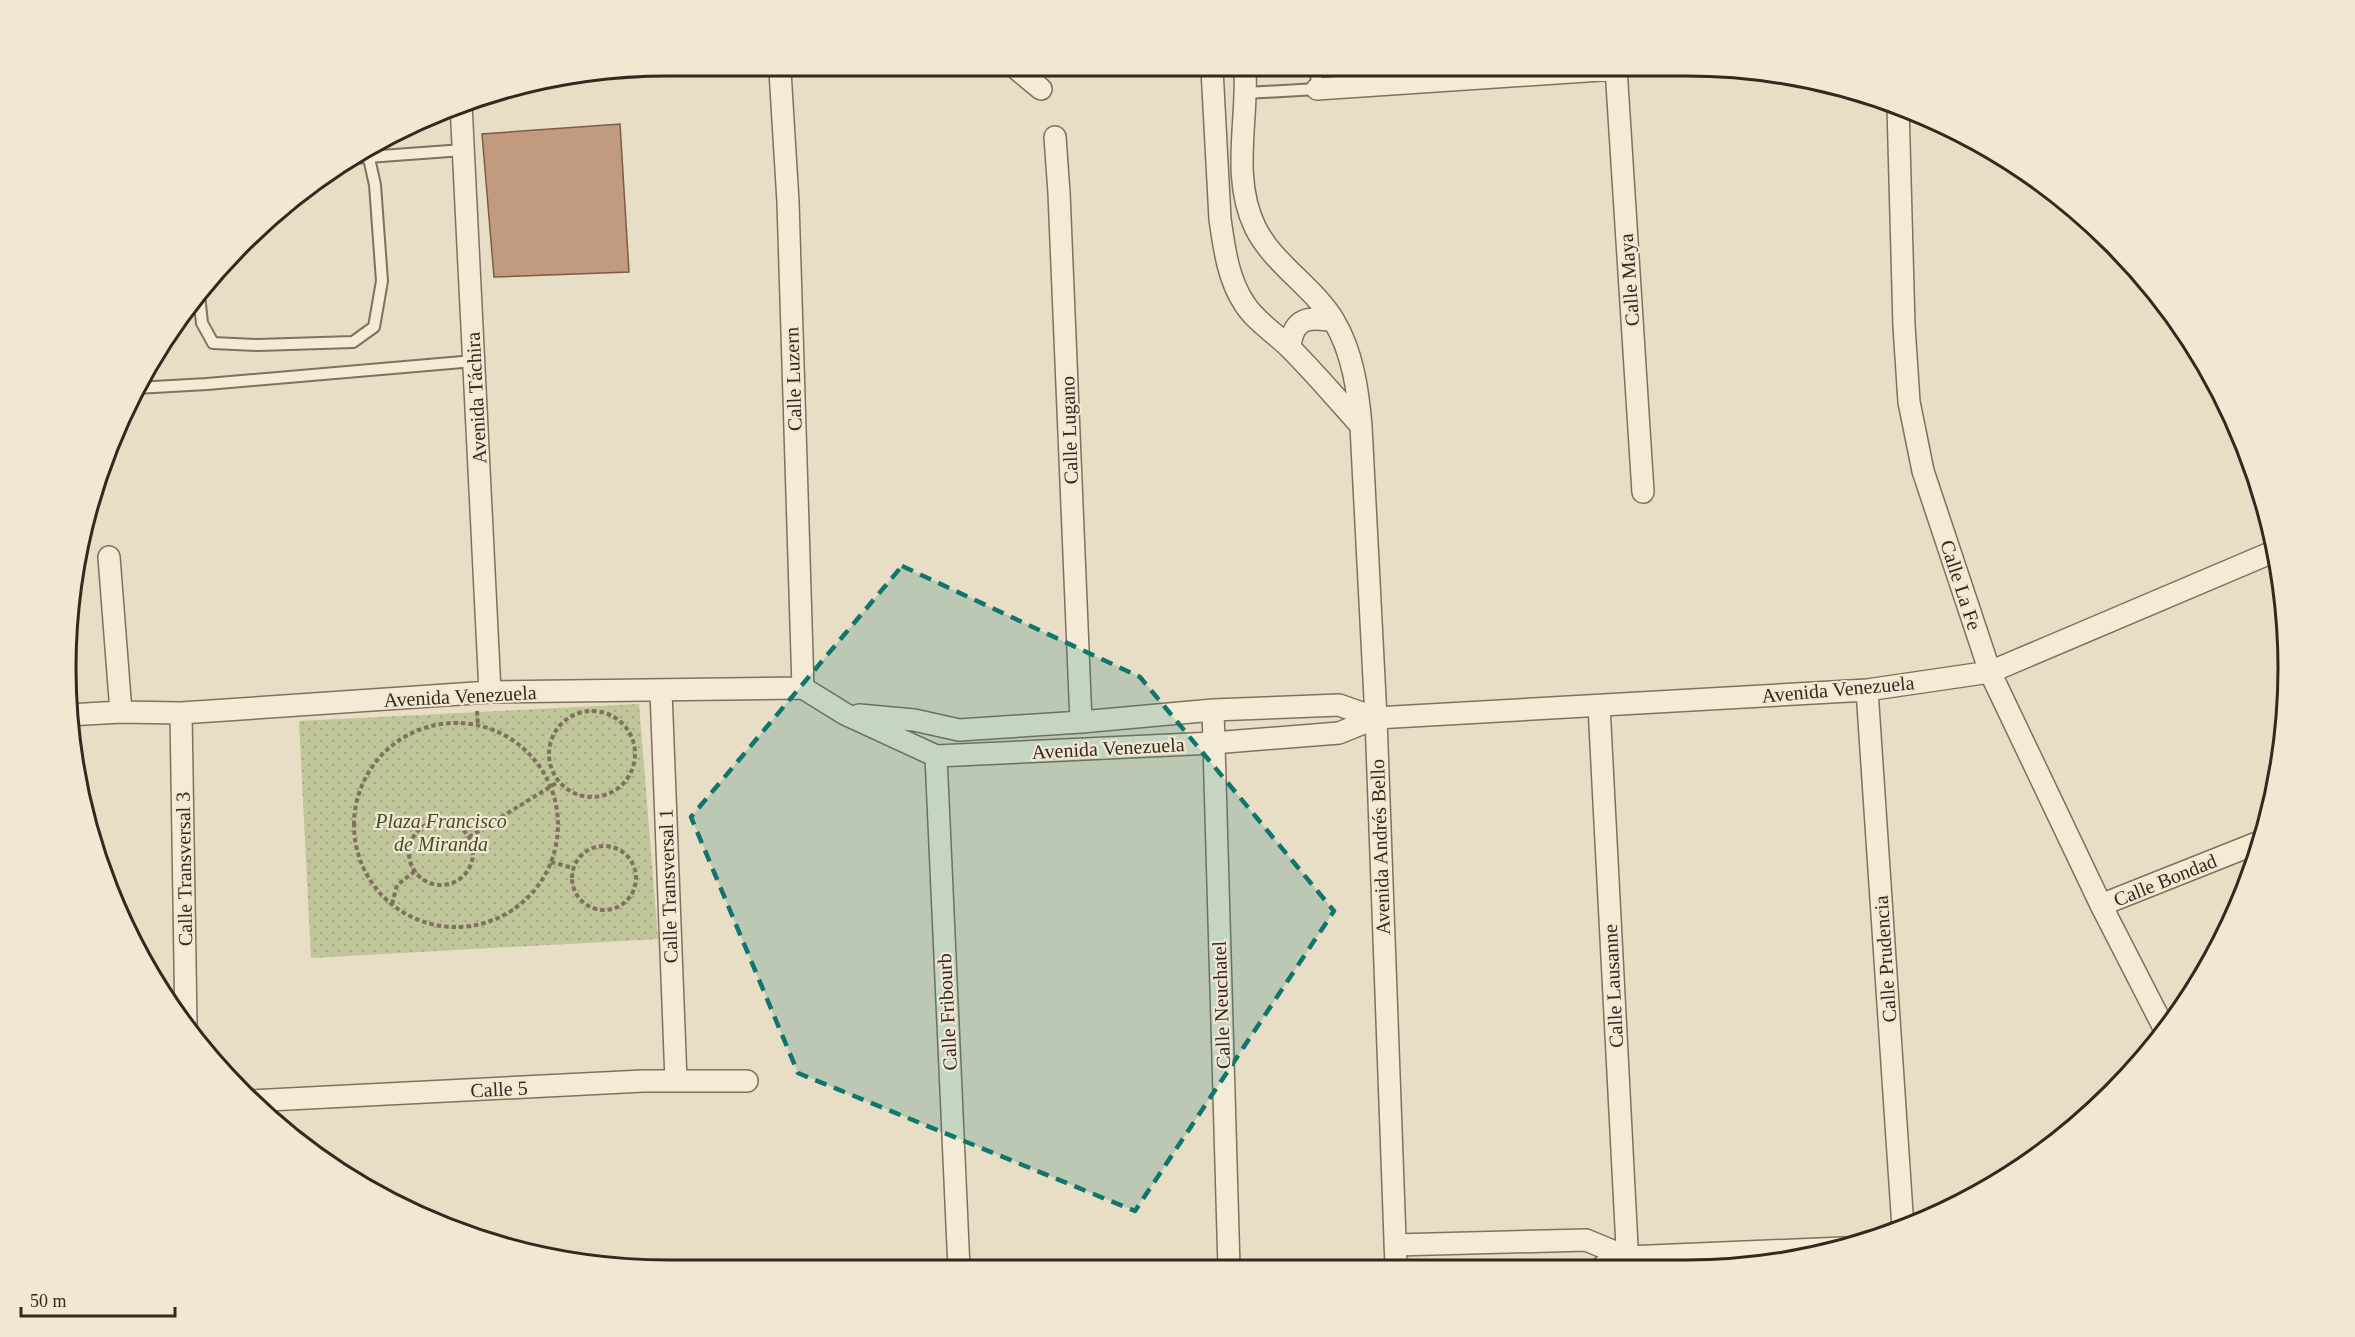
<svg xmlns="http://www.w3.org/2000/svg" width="2355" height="1337" font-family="'Times New Roman',serif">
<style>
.grass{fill:url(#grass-dots)}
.building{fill:#c29a7f;stroke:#7d5b46;stroke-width:1.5}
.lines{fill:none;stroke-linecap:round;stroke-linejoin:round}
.service-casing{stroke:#81705d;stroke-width:14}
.minor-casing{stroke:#81705d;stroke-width:24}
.path{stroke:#81705d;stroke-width:4;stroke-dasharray:4.5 3;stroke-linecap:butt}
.service{stroke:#f4ebd7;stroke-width:10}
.minor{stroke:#f4ebd7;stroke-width:21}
.marked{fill:#0f766e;fill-opacity:0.2;stroke:#0f766e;stroke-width:4.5;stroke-dasharray:12 8;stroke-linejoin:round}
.labels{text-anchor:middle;stroke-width:4.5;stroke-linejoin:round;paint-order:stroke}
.street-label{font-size:20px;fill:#33291f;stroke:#f1e8d3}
.park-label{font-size:20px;font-style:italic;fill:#444d28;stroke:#f1e8d3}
.rim{fill:none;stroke:#33291f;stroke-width:3}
</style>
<defs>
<pattern id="grass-dots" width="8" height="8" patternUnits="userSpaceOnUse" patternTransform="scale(1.5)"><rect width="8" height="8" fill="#c0c59a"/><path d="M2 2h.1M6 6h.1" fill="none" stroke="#a5a984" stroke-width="1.8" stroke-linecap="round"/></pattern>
</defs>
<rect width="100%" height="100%" fill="#e8ddc5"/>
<path class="grass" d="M639,704L658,939L311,958L299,721Z"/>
<path class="building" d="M620,124L629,272L494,277L482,134Z"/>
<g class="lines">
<g class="service-casing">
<path id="service" d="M1246,93L1317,89L1316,69
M354,158L463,150
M199,295L202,323L213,343L258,345L353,342L374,327L382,281L375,185L369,158
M136,388L207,384L474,361"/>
</g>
<g class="minor-casing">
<path id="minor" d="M1616,68L1643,492
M1212,69L1220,219C1224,247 1228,279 1244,303C1255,321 1275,333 1290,348C1315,373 1338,400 1361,426
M1245,69C1248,121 1231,177 1255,227C1273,264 1313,286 1334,321C1353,353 1358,391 1361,426L1376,718L1396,1267
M1018,70L1041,89
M780,71L788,202L803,688
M1317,89L1616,69
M461,104L490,692
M1898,106L1904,326L1909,402L1923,471L1990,672L2101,905L2164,1028
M1055,137L1059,193L1081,722
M1290,347C1293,318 1308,316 1334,321
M109,557L121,712
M1867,690L1903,1228
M661,691L676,1081
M1599,706L1628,1266
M1213,710L1229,1268
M181,713L186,1025
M68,715L121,712L181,713L490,692L803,688L845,714L936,756L1213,743L1339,733L1376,718L1867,690L1990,672L2275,551
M859,715L914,720L959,730L1081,722L1213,710L1339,705L1376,718
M936,756L959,1269
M2101,905L2262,841
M251,1101L643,1081H747
M1395,1245L1586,1240L1627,1257
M1603,1266L1627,1257L1843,1248"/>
</g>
<path class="path" d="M549 754a43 43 0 1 1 86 0a43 43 0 1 1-86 0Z
M477,711L478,725
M354 825a102 102 0 1 1 204 0a102 102 0 1 1-204 0Z
M409 853a32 32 0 1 1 64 0a32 32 0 1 1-64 0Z
M469,837L558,782
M572 878a32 32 0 1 1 64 0a32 32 0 1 1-64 0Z
M551,862L573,868
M392,904L397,885L414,872"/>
<use href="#service" class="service"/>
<use href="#minor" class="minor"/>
</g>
<path class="marked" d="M902,566L1140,677L1334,911L1135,1211L798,1073L691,817Z"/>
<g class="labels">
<g class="street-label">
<text transform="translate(1629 280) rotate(-94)" y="7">Calle Maya</text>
<text transform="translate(793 379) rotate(-92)" y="7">Calle Luzern</text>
<text transform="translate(476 398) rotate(-93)" y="7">Avenida Táchira</text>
<text transform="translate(1069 430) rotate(-92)" y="7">Calle Lugano</text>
<text transform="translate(1961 585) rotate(72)" y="7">Calle La Fe</text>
<text transform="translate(1838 689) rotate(-5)" y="7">Avenida Venezuela</text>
<text transform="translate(460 696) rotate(-3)" y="7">Avenida Venezuela</text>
<text transform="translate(1108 748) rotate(-3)" y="7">Avenida Venezuela</text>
<text transform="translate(1380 847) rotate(-92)" y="7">Avenida Andrés Bello</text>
<text transform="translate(184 869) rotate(-91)" y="7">Calle Transversal 3</text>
<text transform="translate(2165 880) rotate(-22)" y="7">Calle Bondad</text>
<text transform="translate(668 886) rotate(-92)" y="7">Calle Transversal 1</text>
<text transform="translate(1885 959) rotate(-94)" y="7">Calle Prudencia</text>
<text transform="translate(1613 986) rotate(-93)" y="7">Calle Lausanne</text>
<text transform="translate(1221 1005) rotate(-92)" y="7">Calle Neuchatel</text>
<text transform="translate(947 1012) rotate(-93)" y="7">Calle Fribourb</text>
<text transform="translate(499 1089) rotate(-3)" y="7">Calle 5</text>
</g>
<g class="park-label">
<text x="441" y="828">Plaza Francisco<tspan x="441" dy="23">de Miranda</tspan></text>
</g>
</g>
<path d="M0 0H2355V1337H0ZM668 76H1686A592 592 0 0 1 2278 668V668A592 592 0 0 1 1686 1260H668A592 592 0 0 1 76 668V668A592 592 0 0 1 668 76Z" fill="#f1e8d3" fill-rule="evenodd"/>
<path class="rim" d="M668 76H1686A592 592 0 0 1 2278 668V668A592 592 0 0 1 1686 1260H668A592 592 0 0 1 76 668V668A592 592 0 0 1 668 76Z"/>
<path d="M21 1307v9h154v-9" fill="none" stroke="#33291f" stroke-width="3"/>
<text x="30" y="1307" font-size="18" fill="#33291f" stroke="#f1e8d3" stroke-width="4.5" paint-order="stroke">50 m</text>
</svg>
